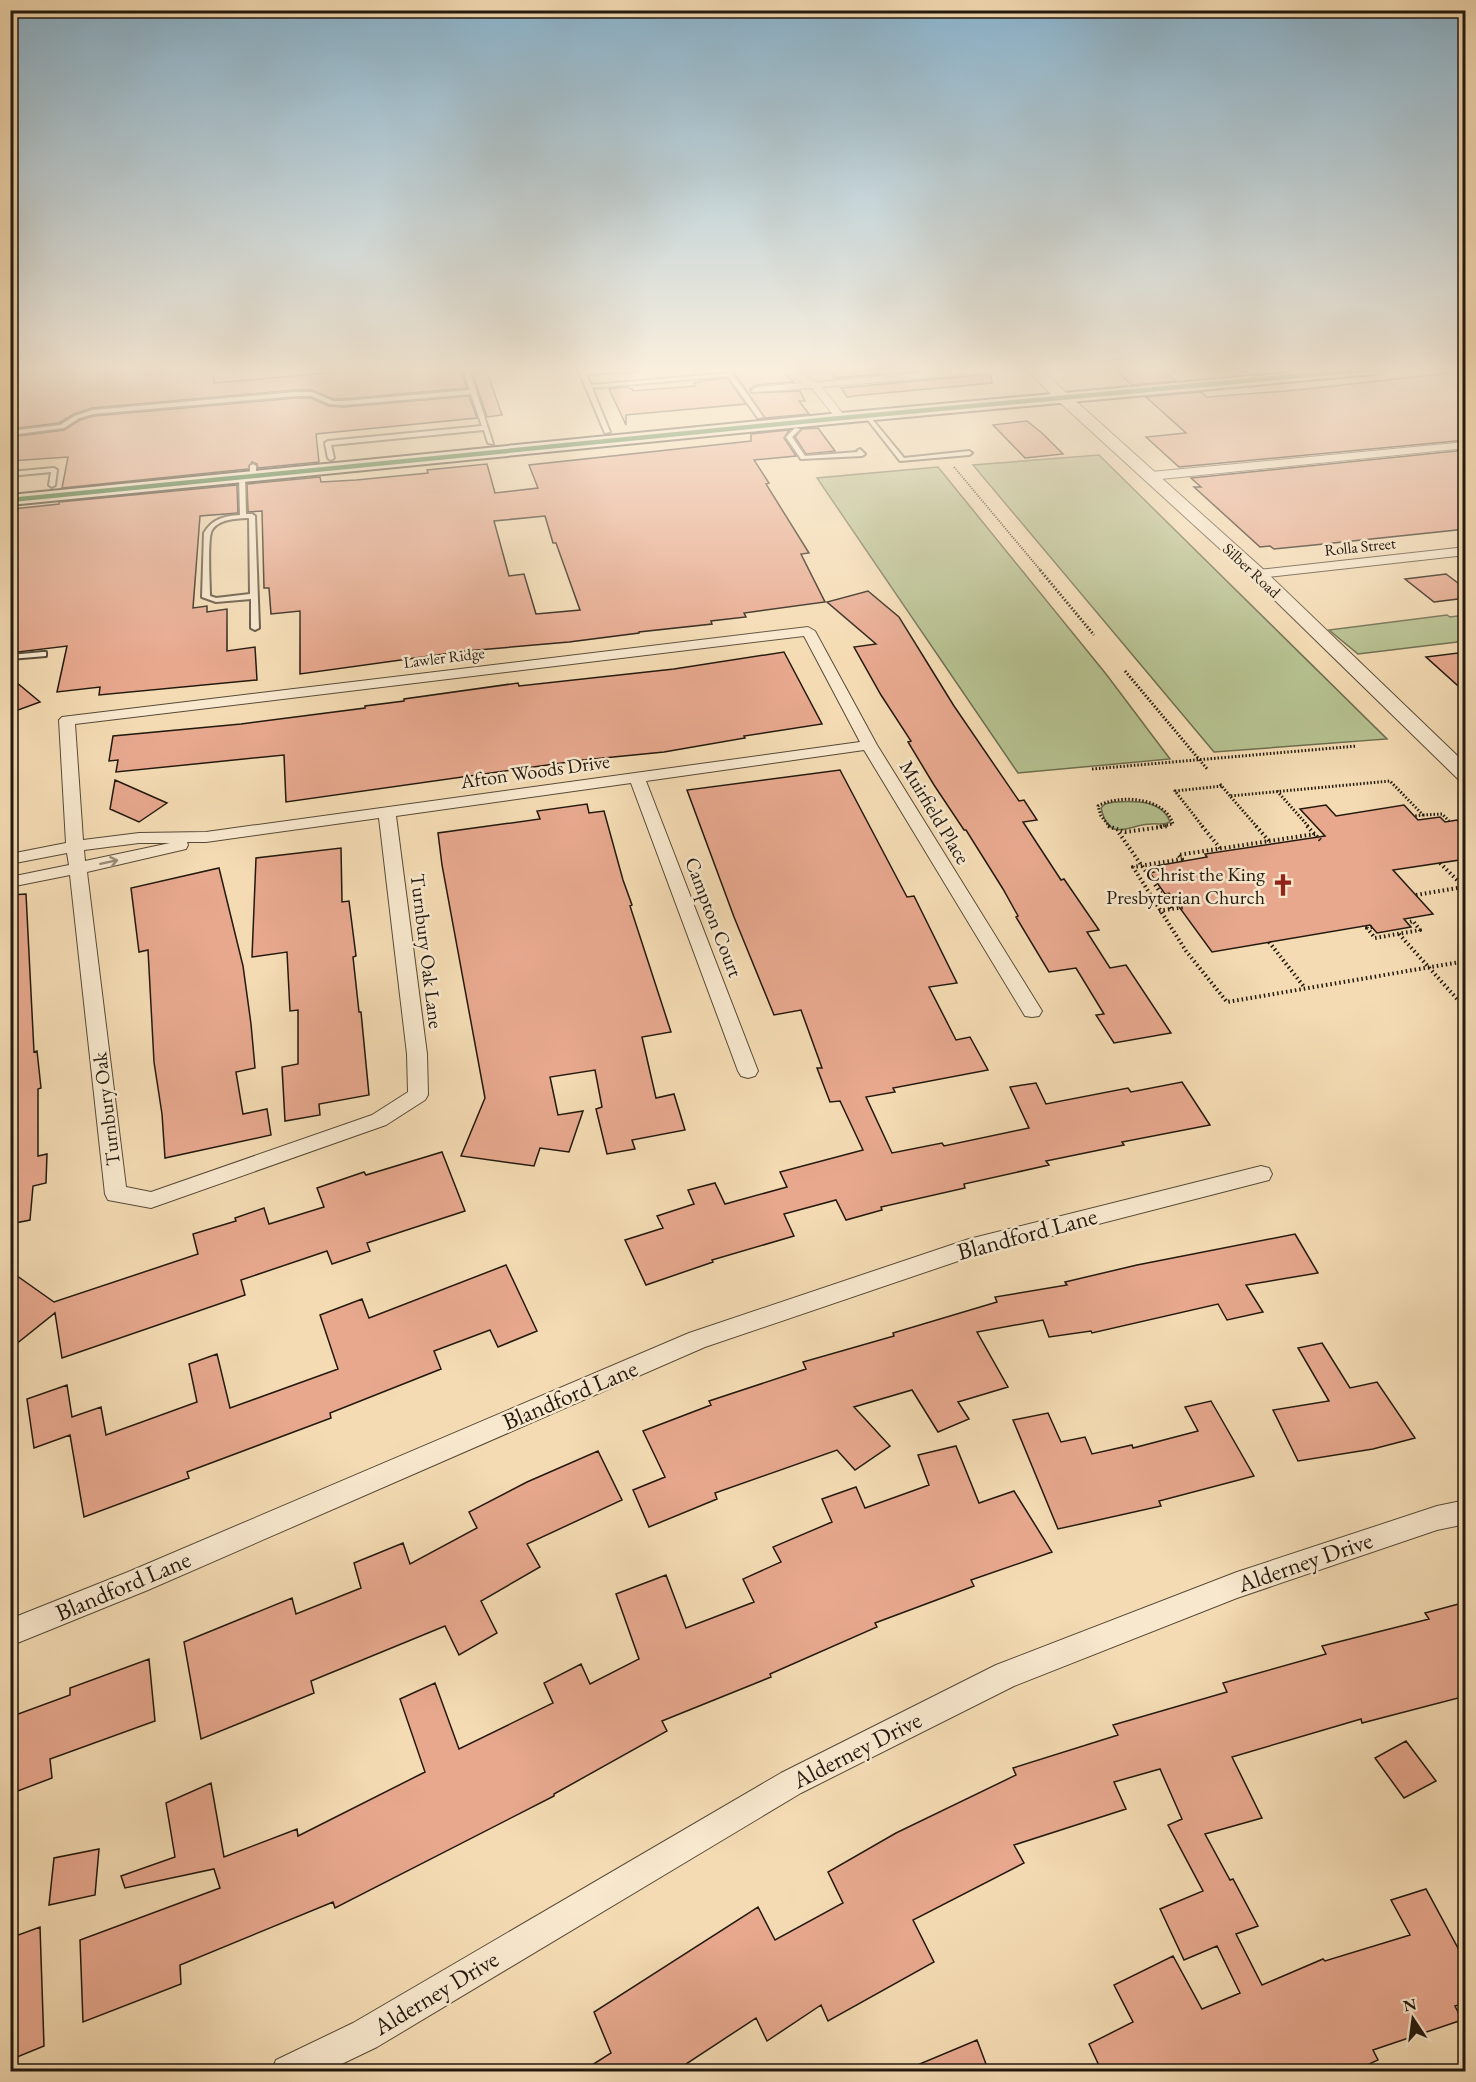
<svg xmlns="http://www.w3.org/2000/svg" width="1476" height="2082" font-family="'EB Garamond',serif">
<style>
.green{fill:#b6c190;stroke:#6c6d4f;stroke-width:1.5}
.building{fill:#e7a88e;stroke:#23190e;stroke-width:1.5;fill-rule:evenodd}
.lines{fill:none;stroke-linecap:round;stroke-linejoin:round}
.service-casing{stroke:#574a37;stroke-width:4}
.minor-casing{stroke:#574a37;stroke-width:2}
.tertiary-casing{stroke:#574a37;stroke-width:2}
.secondary-casing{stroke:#23190e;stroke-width:4}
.path-far2{stroke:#23190e;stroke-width:2;stroke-dasharray:1 1.5;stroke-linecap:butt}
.path-far1{stroke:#23190e;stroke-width:3;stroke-dasharray:1.5 2;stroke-linecap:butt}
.path{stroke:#23190e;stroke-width:4;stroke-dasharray:1.5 3;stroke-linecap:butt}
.service{fill:#f8e8ce;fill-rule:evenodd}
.minor{fill:#f8e8ce;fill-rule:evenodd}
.tertiary{fill:#f8e8ce;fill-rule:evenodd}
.secondary{fill:#f8e8ce;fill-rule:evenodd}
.cycleway-casing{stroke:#f8e8ce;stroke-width:7}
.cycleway{stroke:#1b5e20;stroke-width:4.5}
.oneway{stroke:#988b78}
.labels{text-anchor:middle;stroke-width:5;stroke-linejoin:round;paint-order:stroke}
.far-street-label{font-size:16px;fill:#23190e;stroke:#f8e8ce}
.street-label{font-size:20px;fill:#23190e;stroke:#f8e8ce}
.poi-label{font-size:20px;fill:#23190e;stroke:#f8e8ce;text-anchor:end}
.near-street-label{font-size:24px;fill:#23190e;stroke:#f8e8ce}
</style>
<rect width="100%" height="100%" fill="#f4dbb3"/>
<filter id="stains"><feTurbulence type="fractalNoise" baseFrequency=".00333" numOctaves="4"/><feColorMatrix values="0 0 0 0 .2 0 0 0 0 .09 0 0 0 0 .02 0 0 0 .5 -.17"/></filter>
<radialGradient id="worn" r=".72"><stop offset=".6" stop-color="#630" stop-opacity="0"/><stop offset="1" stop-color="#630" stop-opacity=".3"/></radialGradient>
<path class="green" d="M1099,455L1387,739L1214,752L973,465Z
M938,467L1106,674L1170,759L1018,773L817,478Z
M1447,615L1450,617L1465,615V641L1358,654L1329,630Z
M1114,802C1134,801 1162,799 1170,822C1163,826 1159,823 1151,824C1129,824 1110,845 1101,808L1105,804Z"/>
<path class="building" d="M10,369H213L214,383L336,372V369H461L467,388L344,399H333L312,390H295L92,408L74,414L59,423L10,429Z
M471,369H486L502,415L487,417Z
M693,369H779L794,382L757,385L750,389L751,393L800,391L805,401H799L809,414L765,418L734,372L696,374Z
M828,369H944L835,378Z
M1114,369H1161L1176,381L1132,385Z
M1466,371V440L1179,467L1146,437L1186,433L1146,397L1201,392L1207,397L1298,390Z
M991,374L992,383L863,395L847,397L841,388Z
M727,378L746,404L626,415V425L609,389L625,387L632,389L633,391L695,386L694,383L701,382L700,381Z
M469,396L477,418L316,434L319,462L258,468L257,464L252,462L248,469L62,488L68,457L10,461V437L64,430L80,420L93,416L295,398H311L329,406L344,407Z
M1027,421L1042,433L1063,454L1025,458L993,425Z
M818,428L835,451L806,454L795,437L802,429Z
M789,430L784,438L796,456L754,460L769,483L766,484L809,553L801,554L825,602L744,613L746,617L711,621L712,624L639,632V633L569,642L466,651L300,674V611L271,614L269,588H264L262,511L248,512L247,484L320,477L321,482L356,480L428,473L427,470L487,464L495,493L538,488L529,465L751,441V434ZM545,516L553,543H556L580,610L536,614L524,574L509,576L494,521Z
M1466,450V529L1314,545L1274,549L1270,546L1260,547L1194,487H1201L1191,478Z
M237,485L238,513L200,516L193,608L207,606V612L227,609V651L255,647L257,680L99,695L100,687L57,692L67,646L10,653V524L13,509L59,504V502Z
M1446,574L1466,589V598L1434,602L1405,579Z
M868,591L899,617L954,706L1019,801L1024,800L1037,820L1023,822L1061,880L1064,879L1099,930L1087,932L1110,968L1126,965L1171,1033L1114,1043L1096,1015L1104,1014L1076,968L1049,972L1016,917L1018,916L1003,889L966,830H964L934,785L908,742L911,741L881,695L854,647L876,644L827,602Z
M784,652L822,724L744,736L745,738L664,752L583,760L286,802L284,755L116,772L118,760L109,761L113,736L241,724L365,708V706L404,701V699L518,683L519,686L674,669Z
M1466,652V693L1426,657Z
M10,677L40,702L10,713Z
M840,770L907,897L914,896L957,983L929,987L956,1040L970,1037L988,1070L893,1088L895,1092L866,1097L892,1153L942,1143L944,1146L1029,1128L1010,1087L1036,1083L1046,1104L1128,1088L1131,1092L1182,1082L1210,1125L1122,1142L1124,1145L1046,1161L1049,1165L964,1184L965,1188L881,1207L882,1210L846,1220L836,1200L784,1214L794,1236L712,1260L713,1262L646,1285L625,1240L663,1228L657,1216L694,1204L688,1190L715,1183L725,1204L787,1187L780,1172L863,1150L840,1101L830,1102L817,1068H822L801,1010L774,1015L734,917L687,790Z
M115,780L167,803L139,822L110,809Z
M587,804L589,813L604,811L623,880L632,905L630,906L671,1032L642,1037L656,1098L674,1094L685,1130L632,1140L635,1149L607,1154L596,1109L602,1107L595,1070L550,1077L558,1115L583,1111L569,1152L540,1148L534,1166L461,1156L485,1098L442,865L438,833L540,819L537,811Z
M1326,805L1336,816L1404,805L1418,820L1440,817L1445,822L1457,820L1466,828V859L1393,870L1433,914L1404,919L1411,927L1377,933L1370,925L1212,952L1169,893L1165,894L1150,873L1154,872L1150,867L1207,857L1205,854L1325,836L1300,809Z
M341,848L342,902L349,901L356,956L353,957L359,1012H361L369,1095L319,1104L320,1115L285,1121L282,1067L298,1064V1010L290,1011L287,952L252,957L256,858Z
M219,868L243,966L251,1024L255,1068L236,1072L243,1114L267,1109L271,1135L165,1158L162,1114L154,1062L148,950L139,952L131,888Z
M26,894L34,1052L37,1051L41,1088L38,1089V1156L47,1154L46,1183L33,1186L30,1220L10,1224V895Z
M442,1152L465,1211L367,1243L370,1251L332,1264L327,1251L241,1280L245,1295L62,1358L55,1313L10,1349V1271L54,1302L198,1254L193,1234L236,1221L235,1218L264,1208L269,1224L324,1207L317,1188L364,1172L366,1175Z
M1295,1234L1318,1273L1246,1285L1263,1312L1227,1320L1218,1304L1092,1333L1091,1331L1049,1337L1043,1320L977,1332L1008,1387L958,1402L969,1419L938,1432L912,1390L854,1407L890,1446L855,1470L837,1450L715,1493L717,1499L649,1527L633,1490L665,1477L643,1431L711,1405L709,1401L806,1369L803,1362L894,1336L893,1333L997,1302L995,1297L1067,1285L1065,1282L1137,1265Z
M506,1265L537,1331L498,1347L490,1330L434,1351L441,1369L330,1413L331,1418L187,1472L189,1478L84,1517L70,1435L34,1448L27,1399L67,1385L72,1417L101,1407L106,1435L197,1402L189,1364L217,1354L230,1408L338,1369L320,1315L362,1299L369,1318Z
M1322,1343L1350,1388L1377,1382L1415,1438L1373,1449L1298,1461L1273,1410L1329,1401L1298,1348Z
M1211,1401L1254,1476L1159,1501L1161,1506L1058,1529L1013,1420L1048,1413L1061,1442L1085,1437L1092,1454L1132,1445L1133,1448L1198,1431L1185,1407Z
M956,1446L979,1503L1014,1491L1052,1552L971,1580L974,1586L875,1623L877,1627L770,1674L771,1677L662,1721L667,1731L554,1794V1796L335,1908L333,1902L180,1965L181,1984L83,2022L80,1940L220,1888L214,1869L125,1888L121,1876L175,1857L166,1803L211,1783L224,1857L297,1829L298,1836L425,1772L400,1699L435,1683L459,1749L553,1703L544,1683L581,1664L590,1684L639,1659L616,1594L666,1575L686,1628L754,1602L743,1579L781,1562L773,1547L832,1522L822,1499L856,1487L865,1508L929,1485L918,1455Z
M598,1451L622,1500L527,1544L540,1567L481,1601L497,1633L459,1655L445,1626L311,1681L314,1693L201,1739L184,1642L292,1598L296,1614L361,1588L354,1563L403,1543L410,1564L477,1528L469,1512L527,1482Z
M1466,1602V1696L1362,1723L1361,1719L1232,1757L1262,1818L1205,1834L1230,1880L1233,1879L1258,1926L1236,1934L1262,1985L1323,1959L1325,1961L1410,1935L1391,1900L1426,1889L1466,1963V2003L1455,2006L1462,2020L1373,2050L1378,2060L1352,2072H1102L1089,2044L1133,2022L1114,1985L1173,1956L1202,2009L1240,1993L1217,1946L1184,1960L1160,1909L1203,1891L1168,1825L1182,1819L1160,1769L1114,1782L1126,1809L1014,1845L1024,1863L913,1920L934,1962L828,2021L821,2005L767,2041L756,2018L674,2072H581L611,2053L594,2012L758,1907L775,1940L843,1903L828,1872L896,1833L1016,1775L1013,1768L1118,1735L1113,1725L1227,1692L1223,1683L1326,1654L1322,1646L1429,1619L1425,1613Z
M149,1659L155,1721L50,1759L52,1778L10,1794V1717L70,1695V1688Z
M1406,1741L1436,1781L1404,1798L1375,1758Z
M99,1849L95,1895L49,1905L54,1858Z
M40,1927L44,2046L10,2060V1938Z
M977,2040L989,2072H903V2071Z"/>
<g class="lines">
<g class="service-casing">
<path id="service" d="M463,369H469L493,444L488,443L484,430L331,445L334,458L331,460L328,458L325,443L328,441L482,426L471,394L344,405L330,404L311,396H295L93,414L79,418L64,428L10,435V431L60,425L75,416L92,410L295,392H312L333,401H344L470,390Z
M578,369H583L585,371L615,369H644L641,371L586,374L591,385L732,373L763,417L758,418L728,376L592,388L610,432L605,433Z
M867,413L904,458L969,451L972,453L969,455L900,461L864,415Z
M795,428L800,429L792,437L805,456L858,452L857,451L860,449L865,454L862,456L801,459L786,437Z
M253,464L256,466V475L253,477L250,475V466Z
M54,468L57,470L55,485L52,487L49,485L51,472L10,476V472Z
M242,474L245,476L246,514H252L255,516L259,628L255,630L251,628V599L216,602L202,597L204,533C212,519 224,516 240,515L239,476ZM246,518H249L250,594L216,598L210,596C210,584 207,538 212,530C219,519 235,519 246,518Z
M43,652H46V656L10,659V655Z"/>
</g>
<g class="minor-casing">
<path id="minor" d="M781,369H793L817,382L964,369H999L994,372L822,387L846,418L841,421L837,420L812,388L753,392L752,390L757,387L803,383Z
M1466,442V448L1151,480L1145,476L1151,472Z
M1466,547V555L1258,578L1251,574L1258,570Z
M808,627L815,631L877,745L1042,1011L1039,1016L1032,1017L1025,1016L864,750L646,781L758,1071L755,1076L748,1078L741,1076L738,1071L631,783L396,816L427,1054L428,1095L425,1100L386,1125L151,1208L108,1200L105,1194L70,875L10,887V877L69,865L67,853L10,864V854L66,843L59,720L62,717ZM804,636L860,742L206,832L139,833L83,840L75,724ZM379,818L407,1054L408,1092L372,1115L151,1192L126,1187L87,872L186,849L188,845L187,842H206ZM139,843H170L85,861L84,850Z
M1261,1166L1269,1168L1272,1174L1269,1180L970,1257L705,1347L148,1590L10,1646V1619L128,1572L689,1333L969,1239Z
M1466,1500V1524L1437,1530L1237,1598L1014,1686L801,1793L377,2047L325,2072H271L276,2060L353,2023L781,1773L996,1665L1237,1572L1437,1506Z"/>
</g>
<g class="tertiary-casing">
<path id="tertiary" d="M1026,369H1040L1264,570L1466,764V782L1459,780L1252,578L1057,400Z"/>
</g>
<g class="secondary-casing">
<path id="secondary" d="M1330,369H1382L1374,374L841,423L10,505V495L841,413Z"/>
</g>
<path class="path-far2" d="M954,467L1041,571"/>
<path class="path-far1" d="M1040,570L1094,635
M1125,671L1208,770
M1092,769L1357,746
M1220,784L1230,796
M1277,791L1309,827
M1423,815L1442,814L1449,821
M1110,827L1101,816L1098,806C1119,794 1165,797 1173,824L1157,827
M1203,827L1175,791L1222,786
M1257,827L1230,796L1390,781L1423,815L1415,816"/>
<path class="path" d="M1108,826L1125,832L1169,826
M1202,826L1220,848
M1256,826L1269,841
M1307,826L1322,842
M1119,833L1172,909
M1315,834L1178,855L1182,859L1133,867L1186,951L1227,1002L1466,961
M1440,863L1465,888
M1416,895L1464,887
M1159,911L1184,907
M1372,927L1367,928L1375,938L1420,930L1413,921L1407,923
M1399,934L1466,1009
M1269,942L1305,988"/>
<use href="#service" class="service"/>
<use href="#minor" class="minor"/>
<use href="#tertiary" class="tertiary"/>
<use href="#secondary" class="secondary"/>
<g class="cycleway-casing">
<path id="cycleway" d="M10,500L841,418L1374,369"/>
</g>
<use href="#cycleway" class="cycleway"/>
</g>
<defs><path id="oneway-shaft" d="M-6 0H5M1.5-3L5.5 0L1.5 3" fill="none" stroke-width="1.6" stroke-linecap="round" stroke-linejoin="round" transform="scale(1.5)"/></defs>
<use class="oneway" href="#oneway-shaft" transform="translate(109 862) rotate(-12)"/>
<linearGradient id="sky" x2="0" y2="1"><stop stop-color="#89b6d2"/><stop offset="0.56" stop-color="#faefdd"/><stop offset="1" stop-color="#faefdd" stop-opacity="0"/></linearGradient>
<rect width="1476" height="660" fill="url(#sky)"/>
<defs>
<g id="church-bare" transform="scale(1.8)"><path d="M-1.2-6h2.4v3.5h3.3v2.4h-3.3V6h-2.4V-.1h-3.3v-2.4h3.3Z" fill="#8f2418" stroke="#f8e8ce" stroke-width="2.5" paint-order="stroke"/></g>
</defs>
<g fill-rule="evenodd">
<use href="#church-bare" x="1283" y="885"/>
</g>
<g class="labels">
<g class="far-street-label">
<text transform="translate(1360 546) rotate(-6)" y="6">Rolla Street</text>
<text transform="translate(1252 570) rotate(43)" y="6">Silber Road</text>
<text transform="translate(444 657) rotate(-7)" y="6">Lawler Ridge</text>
</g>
<g class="street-label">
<text transform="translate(535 771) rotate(-8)" y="7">Afton Woods Drive</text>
<text transform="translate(935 812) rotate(59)" y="7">Muirfield Place</text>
<text transform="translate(714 917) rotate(69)" y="7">Campton Court</text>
<text transform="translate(427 951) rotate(83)" y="7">Turnbury Oak Lane</text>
<text transform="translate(106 1109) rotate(-97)" y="7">Turnbury Oak</text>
</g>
<g class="poi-label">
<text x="1265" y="881">Christ the King<tspan x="1265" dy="23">Presbyterian Church</tspan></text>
</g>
<g class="near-street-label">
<text transform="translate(1027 1234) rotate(-15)" y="8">Blandford Lane</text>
<text transform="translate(570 1395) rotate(-23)" y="8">Blandford Lane</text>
<text transform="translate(1305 1562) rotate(-19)" y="8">Alderney Drive</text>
<text transform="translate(123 1586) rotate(-23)" y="8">Blandford Lane</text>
<text transform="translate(857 1750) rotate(-27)" y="8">Alderney Drive</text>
<text transform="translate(436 1993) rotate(-31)" y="8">Alderney Drive</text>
</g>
</g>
<rect width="1476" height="2082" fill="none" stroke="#f4dbb3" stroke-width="36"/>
<rect x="12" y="12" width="1452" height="2058" fill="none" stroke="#23190e" stroke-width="3"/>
<rect x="18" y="18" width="1440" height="2046" fill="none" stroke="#23190e" stroke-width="1.5"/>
<g transform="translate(1413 2019) rotate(347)" stroke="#f8e8ce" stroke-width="4.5" paint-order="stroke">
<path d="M0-4.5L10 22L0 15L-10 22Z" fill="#23190e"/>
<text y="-9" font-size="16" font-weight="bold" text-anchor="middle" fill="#23190e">N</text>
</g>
<rect width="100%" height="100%" filter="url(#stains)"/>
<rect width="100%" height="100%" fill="url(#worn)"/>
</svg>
